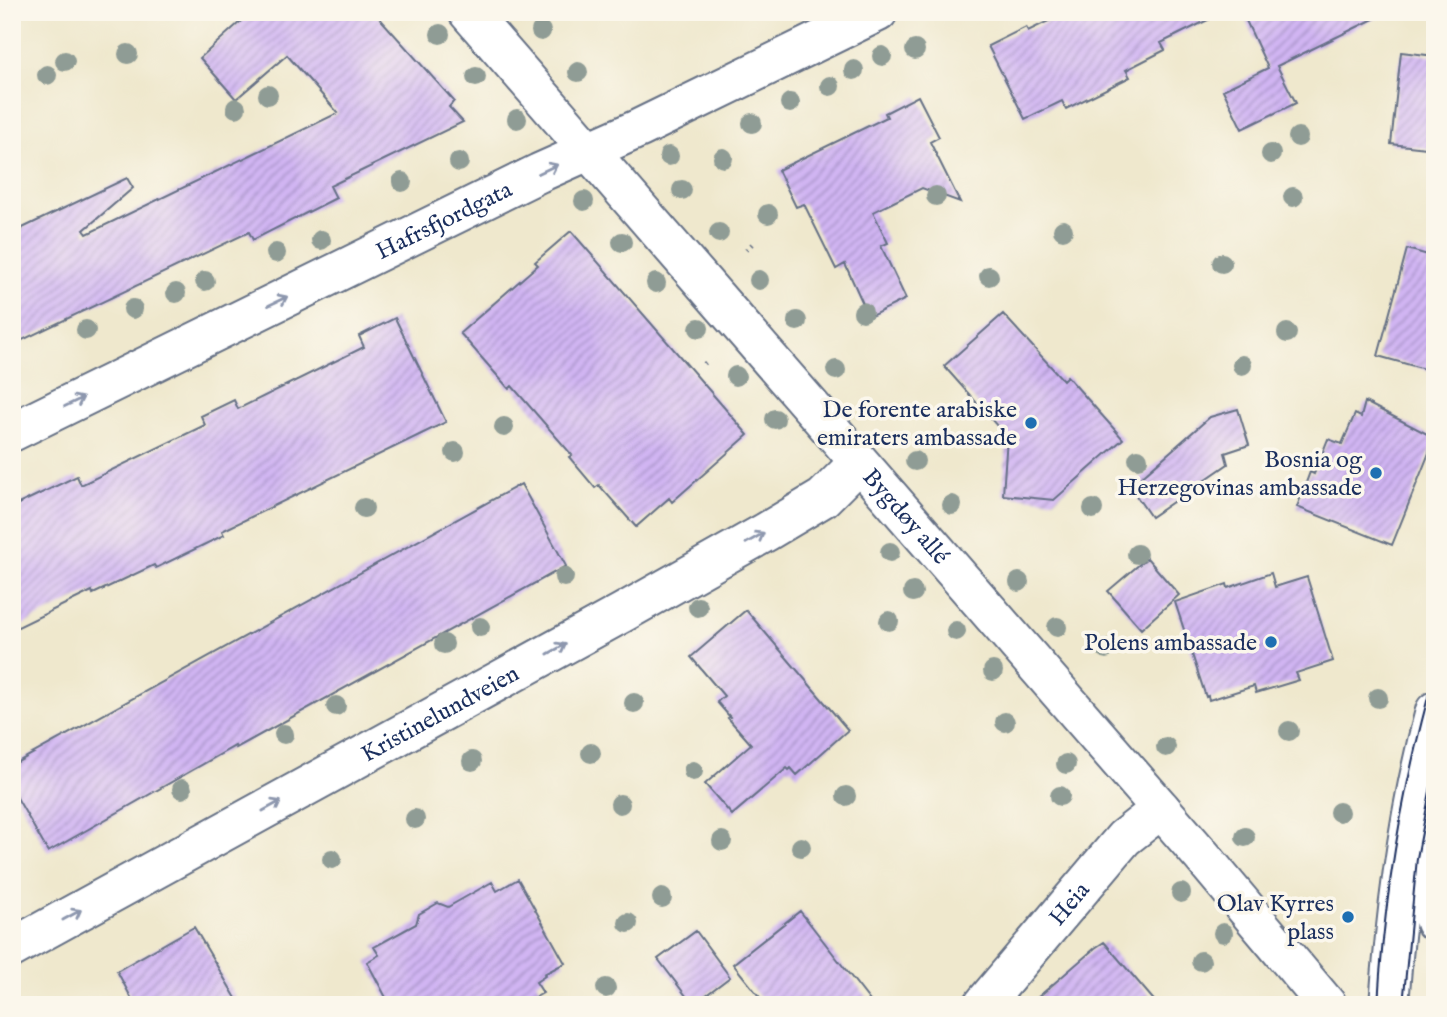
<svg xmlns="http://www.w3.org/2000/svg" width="1447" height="1017" font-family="'IM FELL English',serif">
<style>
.building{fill:url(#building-hatch)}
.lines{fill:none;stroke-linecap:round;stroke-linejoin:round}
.minor-casing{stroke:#657085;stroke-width:42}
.tertiary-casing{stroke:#657085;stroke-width:42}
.secondary-casing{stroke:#657085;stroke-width:42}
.path{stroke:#657085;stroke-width:4.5;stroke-dasharray:2 5;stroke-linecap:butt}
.minor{stroke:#fff;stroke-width:38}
.tertiary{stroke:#fff;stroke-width:38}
.secondary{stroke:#fff;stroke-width:38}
.tram{stroke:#1b2f5e;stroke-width:2}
.tree{fill:#8f9c95}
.oneway{stroke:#8d97ae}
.poi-dot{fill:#1f6fb2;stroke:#fbf7ec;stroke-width:2.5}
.labels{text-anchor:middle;stroke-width:7;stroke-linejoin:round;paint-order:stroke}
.street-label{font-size:24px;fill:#1b2f5e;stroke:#fbf7ec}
.poi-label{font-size:24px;fill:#1b2f5e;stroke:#fbf7ec;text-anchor:end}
</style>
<defs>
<pattern id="building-hatch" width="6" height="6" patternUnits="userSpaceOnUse" patternTransform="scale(1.75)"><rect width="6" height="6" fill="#d1b5f3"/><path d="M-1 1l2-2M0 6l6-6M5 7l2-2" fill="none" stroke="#a994c8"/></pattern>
</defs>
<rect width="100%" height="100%" fill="#fbf7ec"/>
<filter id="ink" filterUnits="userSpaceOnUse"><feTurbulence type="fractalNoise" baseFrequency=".0143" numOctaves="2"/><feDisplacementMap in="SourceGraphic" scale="14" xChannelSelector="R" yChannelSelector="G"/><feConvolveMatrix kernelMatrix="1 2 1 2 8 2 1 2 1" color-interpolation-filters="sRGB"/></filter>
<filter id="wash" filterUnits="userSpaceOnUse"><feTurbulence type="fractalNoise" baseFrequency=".00686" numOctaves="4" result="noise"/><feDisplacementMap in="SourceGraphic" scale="28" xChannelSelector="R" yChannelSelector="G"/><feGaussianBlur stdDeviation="1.57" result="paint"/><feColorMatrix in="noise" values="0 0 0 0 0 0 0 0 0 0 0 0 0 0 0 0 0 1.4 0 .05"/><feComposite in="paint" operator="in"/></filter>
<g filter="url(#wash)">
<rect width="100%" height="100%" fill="#efe8cd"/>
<g id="blocks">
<path class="building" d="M251,12L375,13L454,101L449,107L463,122L330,186L336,198L253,240L249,232L12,345V233L127,178L133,188L84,230L87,234L338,113L287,55L236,99L200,58Z
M1067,12H1224L1161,43L1165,50L1126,70L1130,77L1066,109L1062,101L1025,119L988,46L1026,27L1028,31Z
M1242,12H1388L1277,66L1296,103L1242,129L1223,90L1268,68Z
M1401,52L1435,56V149L1391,144Z
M918,96L939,137L930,142L960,202L922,188L873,212L888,243L881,246L906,299L869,317L845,264L836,269L804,204L796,207L778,170L887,117L885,113Z
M571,231L748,435L672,502L669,498L636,527L599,485L595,488L569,457L572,455L512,386L509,389L460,333L538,265L535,262Z
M1407,249L1435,257V372L1378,356Z
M1003,314L1063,380L1067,376L1123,439L1054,500L1003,495L1007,437L944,366Z
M395,318L446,422L222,531L224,535L156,568L154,565L93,594L92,591L12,630V507L77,476L81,485L205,425L201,416L234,400L238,409L364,347L359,336Z
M1365,402L1435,438L1392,545L1297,507L1310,472L1314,474L1328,439L1342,444L1355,414L1361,417Z
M1238,409L1249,445L1225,453L1228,464L1151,517L1130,487L1210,417Z
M521,484L566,566L236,748L235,746L48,852L12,789V765Z
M1147,558L1179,595L1141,629L1108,591Z
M1271,573L1275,587L1307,577L1333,661L1296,673L1299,680L1256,693L1254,686L1209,700L1208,696L1206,697L1175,602L1227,584L1228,588Z
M746,610L848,730L797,775L791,768L789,770L787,768L732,815L705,784L751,744L728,718L730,717L717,702L724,696L691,657Z
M518,879L565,963L544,974L545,976L536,982L543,993L522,1005H390L367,962L379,955L374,947L416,924L419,914L438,903L448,907L492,882L497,891Z
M800,911L873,1005H766L733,964Z
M194,927L240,1005H135L117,971Z
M696,931L730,977L693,1005L658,959Z
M1104,942L1158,1005H1029L1095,948Z"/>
</g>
</g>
<g filter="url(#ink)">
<use href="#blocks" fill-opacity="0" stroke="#657085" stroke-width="2"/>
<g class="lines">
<g class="minor-casing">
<g id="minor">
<path id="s1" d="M12,432L539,173L640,128L878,12"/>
<path id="s2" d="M12,948L624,612L766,532L823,498L858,463"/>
<path id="s3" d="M983,1005L1124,838L1161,809"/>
</g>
</g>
<g class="tertiary-casing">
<path id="tertiary" d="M1414,845L1435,922
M1389,1005C1396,907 1409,806 1435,711"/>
</g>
<g class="secondary-casing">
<g id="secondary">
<path id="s4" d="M468,12L1201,855L1327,1005"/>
</g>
</g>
<path class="path" d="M746,250L752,244
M704,364L709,360"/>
<use href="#minor" class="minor"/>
<use href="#tertiary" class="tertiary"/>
<use href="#secondary" class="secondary"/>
<path class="tram" d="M1378,1005C1384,892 1404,781 1435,672
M1403,1005L1417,858L1435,766"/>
</g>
<g class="tree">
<circle cx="541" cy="31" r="10"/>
<circle cx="440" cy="34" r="10"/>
<circle cx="915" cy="50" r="10"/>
<circle cx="128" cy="54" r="10"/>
<circle cx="882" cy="56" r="10"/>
<circle cx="65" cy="61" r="10"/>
<circle cx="854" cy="70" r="10"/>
<circle cx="578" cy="72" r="10"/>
<circle cx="47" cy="75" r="10"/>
<circle cx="476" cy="77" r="10"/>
<circle cx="830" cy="86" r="10"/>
<circle cx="268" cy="95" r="10"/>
<circle cx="790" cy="103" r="10"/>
<circle cx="236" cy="108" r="10"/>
<circle cx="517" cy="119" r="10"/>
<circle cx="752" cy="123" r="10"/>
<circle cx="1298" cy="137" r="10"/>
<circle cx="1271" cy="154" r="10"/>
<circle cx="669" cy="156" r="10"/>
<circle cx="723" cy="158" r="10"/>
<circle cx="459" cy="162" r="10"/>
<circle cx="402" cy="182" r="10"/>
<circle cx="682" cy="190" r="10"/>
<circle cx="936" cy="196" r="10"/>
<circle cx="1293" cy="197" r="10"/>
<circle cx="584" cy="201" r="10"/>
<circle cx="768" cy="214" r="10"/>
<circle cx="1063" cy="230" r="10"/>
<circle cx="719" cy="233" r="10"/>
<circle cx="321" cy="240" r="10"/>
<circle cx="622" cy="242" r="10"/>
<circle cx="276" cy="253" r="10"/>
<circle cx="1222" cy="263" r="10"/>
<circle cx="989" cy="276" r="10"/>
<circle cx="759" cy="280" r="10"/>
<circle cx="205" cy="281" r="10"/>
<circle cx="656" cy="283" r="10"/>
<circle cx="176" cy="293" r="10"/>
<circle cx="133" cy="309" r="10"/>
<circle cx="863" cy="312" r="10"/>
<circle cx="797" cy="321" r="10"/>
<circle cx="699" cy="328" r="10"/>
<circle cx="86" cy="330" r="10"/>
<circle cx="1287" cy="333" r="10"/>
<circle cx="1242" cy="365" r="10"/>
<circle cx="836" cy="370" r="10"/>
<circle cx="736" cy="376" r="10"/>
<circle cx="775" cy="419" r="10"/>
<circle cx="504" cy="427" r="10"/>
<circle cx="455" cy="452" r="10"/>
<circle cx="1138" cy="459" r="10"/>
<circle cx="915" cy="461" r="10"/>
<circle cx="952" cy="505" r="10"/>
<circle cx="364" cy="508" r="10"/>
<circle cx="1093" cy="509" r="10"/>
<circle cx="890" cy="552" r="10"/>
<circle cx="1137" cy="554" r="10"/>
<circle cx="564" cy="577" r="10"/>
<circle cx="1019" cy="582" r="10"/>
<circle cx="913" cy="592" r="10"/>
<circle cx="698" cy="607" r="10"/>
<circle cx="889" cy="621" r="10"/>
<circle cx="480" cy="627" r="10"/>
<circle cx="1057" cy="627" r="10"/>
<circle cx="956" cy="631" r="10"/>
<circle cx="444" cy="644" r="10"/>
<circle cx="1106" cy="649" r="10"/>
<circle cx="993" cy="671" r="10"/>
<circle cx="1378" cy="698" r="10"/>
<circle cx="634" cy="703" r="10"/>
<circle cx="336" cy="706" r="10"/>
<circle cx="1005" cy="722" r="10"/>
<circle cx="1289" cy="731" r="10"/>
<circle cx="284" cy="734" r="10"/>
<circle cx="1166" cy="747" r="10"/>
<circle cx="591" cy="753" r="10"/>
<circle cx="472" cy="761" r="10"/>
<circle cx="1066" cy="764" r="10"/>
<circle cx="693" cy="771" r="10"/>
<circle cx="182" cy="789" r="10"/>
<circle cx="846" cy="796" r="10"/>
<circle cx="1060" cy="796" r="10"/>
<circle cx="620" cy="804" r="10"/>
<circle cx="1339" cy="812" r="10"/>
<circle cx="415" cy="819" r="10"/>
<circle cx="1245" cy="837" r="10"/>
<circle cx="722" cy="841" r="10"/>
<circle cx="801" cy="847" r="10"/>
<circle cx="332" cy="859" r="10"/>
<circle cx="1181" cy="893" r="10"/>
<circle cx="662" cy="898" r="10"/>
<circle cx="628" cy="923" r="10"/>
<circle cx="1223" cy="933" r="10"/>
<circle cx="1201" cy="961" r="10"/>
<circle cx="606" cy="988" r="10"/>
</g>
<defs><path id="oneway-shaft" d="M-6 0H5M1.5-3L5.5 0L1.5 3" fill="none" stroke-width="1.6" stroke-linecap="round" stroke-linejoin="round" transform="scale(1.75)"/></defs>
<g class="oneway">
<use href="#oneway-shaft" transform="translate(548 169) rotate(-25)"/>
<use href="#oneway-shaft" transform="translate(278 301) rotate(-26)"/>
<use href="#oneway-shaft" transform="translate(74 402) rotate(-26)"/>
<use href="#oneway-shaft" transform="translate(755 538) rotate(-30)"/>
<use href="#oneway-shaft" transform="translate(557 649) rotate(-29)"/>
<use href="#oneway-shaft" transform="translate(272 806) rotate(-29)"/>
<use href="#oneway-shaft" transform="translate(72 915) rotate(-29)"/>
</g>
</g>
<g class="poi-dot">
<circle cx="1031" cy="423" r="7"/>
<circle cx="1376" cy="473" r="7"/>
<circle cx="1271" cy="642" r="7"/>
<circle cx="1348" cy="917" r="7"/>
</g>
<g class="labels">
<g class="street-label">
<text dy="8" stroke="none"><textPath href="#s1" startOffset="481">Hafrsfjordgata</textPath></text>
<text dy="8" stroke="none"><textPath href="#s4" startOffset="668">Bygdøy allé</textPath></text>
<text dy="8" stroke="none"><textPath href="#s2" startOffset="488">Kristinelundveien</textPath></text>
<text dy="8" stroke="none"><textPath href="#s3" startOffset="133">Heia</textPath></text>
</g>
<g class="poi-label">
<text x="1017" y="417">De forente arabiske<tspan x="1017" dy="28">emiraters ambassade</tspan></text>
<text x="1362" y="467">Bosnia og<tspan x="1362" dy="28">Herzegovinas ambassade</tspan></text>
<text x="1257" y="650">Polens ambassade</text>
<text x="1334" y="911">Olav Kyrres<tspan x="1334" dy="28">plass</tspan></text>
</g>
</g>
<rect width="1447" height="1017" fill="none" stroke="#fbf7ec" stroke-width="42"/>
</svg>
